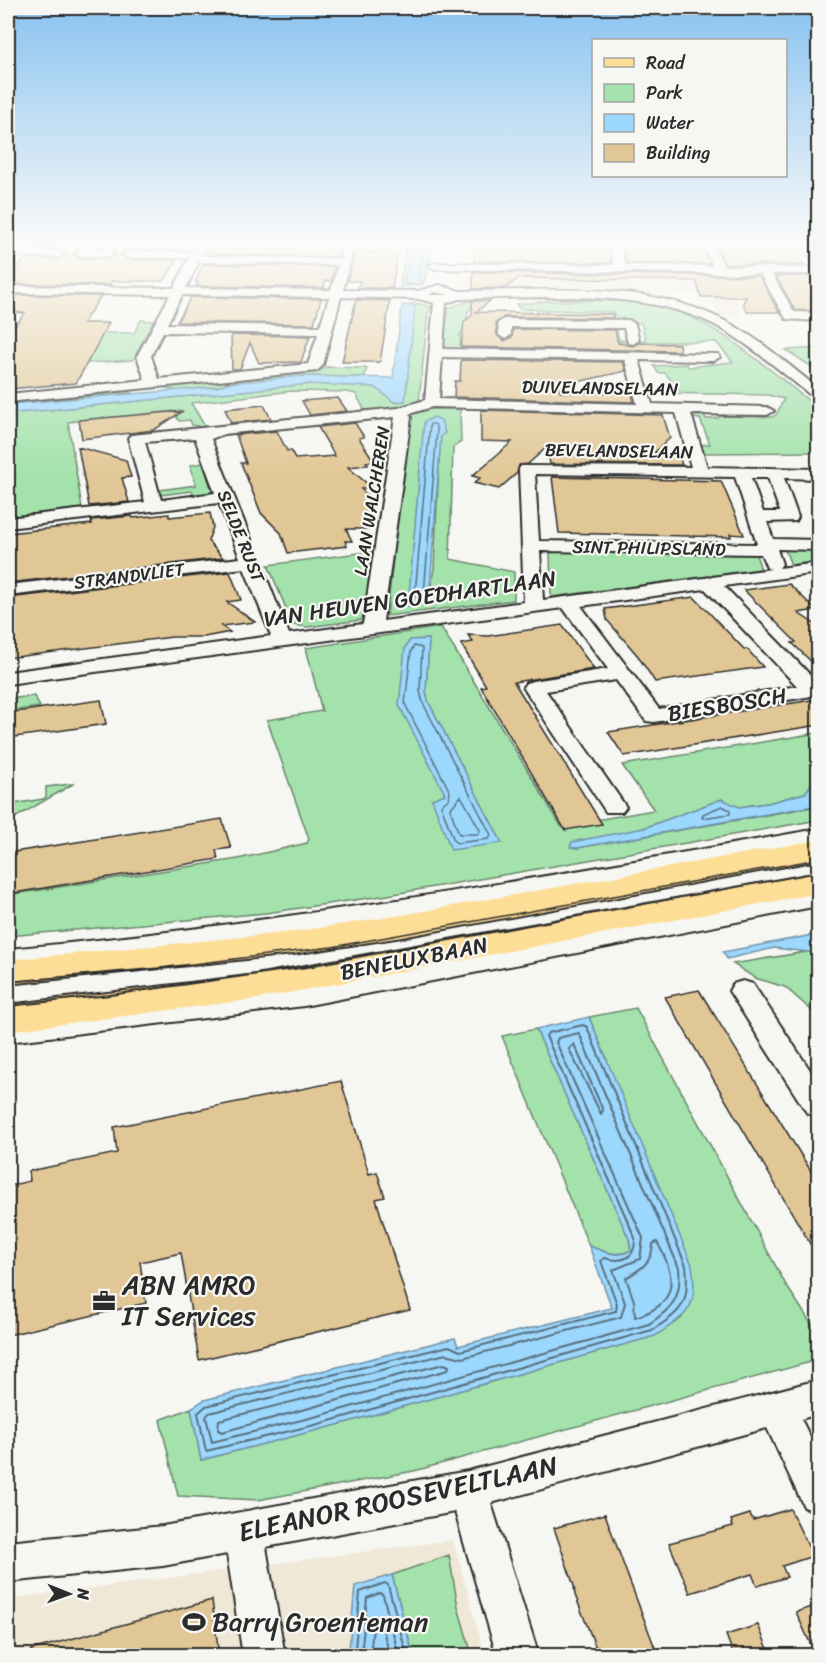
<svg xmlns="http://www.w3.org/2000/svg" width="826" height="1663" font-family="Sriracha,sans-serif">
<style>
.built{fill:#f0e8d6}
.green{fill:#a3e2ab;stroke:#67866b;stroke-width:1.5;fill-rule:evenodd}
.water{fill:#9cd7fd;stroke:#6f92a9;stroke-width:1.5}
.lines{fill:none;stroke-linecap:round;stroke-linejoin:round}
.shore-far1{stroke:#58707f;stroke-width:1.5}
.shore{stroke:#58707f;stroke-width:2}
.building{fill:#e1c796;stroke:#2b2b2b;stroke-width:1.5}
.minor-casing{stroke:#2b2b2b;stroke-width:4}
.major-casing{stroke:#2b2b2b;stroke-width:4}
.minor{fill:#f6f6f2;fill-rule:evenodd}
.major{fill:#fdde96;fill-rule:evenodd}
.tram-far1{stroke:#2b2b2b;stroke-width:1.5}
.tram{stroke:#2b2b2b;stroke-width:2}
.labels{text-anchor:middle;stroke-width:4.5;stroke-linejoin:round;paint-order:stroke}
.far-street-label{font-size:18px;fill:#2b2b2b;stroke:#f6f6f2}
.street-label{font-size:22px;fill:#2b2b2b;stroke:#f6f6f2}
.near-poi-label{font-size:27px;fill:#2b2b2b;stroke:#f6f6f2;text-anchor:start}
.near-street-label{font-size:27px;fill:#2b2b2b;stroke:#f6f6f2}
</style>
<rect width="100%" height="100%" fill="#f6f6f2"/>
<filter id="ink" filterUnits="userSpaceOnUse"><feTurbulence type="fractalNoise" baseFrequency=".0167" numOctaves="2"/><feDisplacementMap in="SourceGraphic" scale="12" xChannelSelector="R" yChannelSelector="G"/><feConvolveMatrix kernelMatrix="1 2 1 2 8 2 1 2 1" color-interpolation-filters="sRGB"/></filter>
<g filter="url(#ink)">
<path class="built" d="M456,270L726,273L743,316H718L708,296L461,286Z
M453,1540L485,1655H8V1599Z"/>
<path class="green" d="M406,246H412L404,284H418L424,246H431L428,270L423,284L400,287Z
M470,301H479L468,311L464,333L460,334V349L447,348L444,344L448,308Z
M549,301C590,301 641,298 683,314C728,331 779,378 818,408V452L702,453L700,445L710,444L700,419L691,418V413H703L706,419L719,418L720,416L772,417L776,415L784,399L768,395L658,393V391L679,390L665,373H658L654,366L687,364L688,367L733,362L716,342H613L610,326H616L619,340H646L641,323L603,321L602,319H613L614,312L520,309L516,304Z
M415,303L432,307L428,312L419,402L390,412L365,411L356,394L347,392L292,391L191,403L206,428L192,425L190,420L179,421L173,411L68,422L82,508L8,517V414L310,384L375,387L394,402L405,401L415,306L409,305Z
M141,320L153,321L133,360L75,364L98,333H134Z
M818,348V371L786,350Z
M327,367L367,368L364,377L302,376L177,391L160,386L317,372Z
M128,390L131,393L8,404V401Z
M423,409H460L461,442L453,447L450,559L514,572V600L387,616L408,413ZM441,420L434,568L429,602L408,606Z
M203,463L212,491L207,495L195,496L192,491L161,495L159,490L196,485L190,465Z
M784,547L818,548V561L791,565Z
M381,550L379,564L370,565L368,588L375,590L369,616L362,620L307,627L293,625L268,565Z
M550,550L756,555L761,569L551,597Z
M441,627L561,826L654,810L622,765L818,733V776L805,793L768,803L738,807L722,799L644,828L571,847L577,848L818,806V820L382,896L266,913L8,936V895L238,859L307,843L309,839L267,720L322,711L306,648ZM429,639L426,691L428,701L500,840L432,799L445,795L411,640Z
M34,696L40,707L8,711V699Z
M71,784H73L8,822V805L43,799L46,797V787Z
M818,950V1016L785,987L755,978L733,964Z
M636,1008L786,1285L818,1334V1360L414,1471L258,1500L178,1496L160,1420L191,1408L201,1460L337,1425L654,1336L682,1318L606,1057L589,1017Z
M536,1029L629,1239L631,1250C617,1258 603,1251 589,1246L502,1036Z
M449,1555L458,1607L472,1655H413L392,1575Z"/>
<path class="water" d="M412,246H424L418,284H404Z
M402,305L415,306L405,401L394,402L375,387L310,384L8,414V404L217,387L227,383L302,376L393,378Z
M434,417L441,420L445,433L441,436L440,450L429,602L408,606L424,422Z
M429,639L426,691L428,701L502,843L451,850L432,799L445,794L399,705L405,648L410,640Z
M818,776V805L577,848L570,847L572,842L644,828L722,799L739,807L768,803L805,793Z
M818,934V950L808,952L774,948L727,959L723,952Z
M589,1017L692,1265C698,1308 690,1313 655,1336L337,1425L201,1460L191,1408L204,1400L455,1338L458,1346L612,1308L589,1246C603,1251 617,1259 631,1250L629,1239L536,1029Z
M392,1575L413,1655H336L349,1649L355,1586Z"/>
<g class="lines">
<path class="shore-far1" d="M430,424H435L437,430L424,595L418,598L415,595Z
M414,646L422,648L420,691L423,703L491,835L489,839L457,843L454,841L441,805L449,799L450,792L405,704L411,651Z
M461,796L480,830L478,834H459L450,809Z
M722,806L730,810V814L702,818L703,814Z"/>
<path class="shore" d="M583,1025L587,1027L686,1266C690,1303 683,1311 652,1330L319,1424L206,1451L198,1413L206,1406L449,1346L460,1351L616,1311L617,1304L601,1261L604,1258C622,1263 636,1259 635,1238L546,1036L548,1033Z
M579,1033L679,1268C682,1297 672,1309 649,1324L318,1416L212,1442L206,1417L209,1413L446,1354L462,1358L621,1317L625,1303L613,1270L640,1259L643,1238L556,1042L558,1038Z
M574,1044L603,1110L601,1114L569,1049Z
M657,1242C677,1276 679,1305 635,1317L634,1301L626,1278C641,1269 652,1263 653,1244Z
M444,1364L449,1366L448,1370L222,1432L218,1430L219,1420Z
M350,1656L355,1649L360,1592L385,1583L388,1585L407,1656
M361,1656L367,1598L380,1593L383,1595L399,1656
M370,1656L374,1618L377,1616L380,1618L390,1656"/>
</g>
<path class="building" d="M36,246H81L74,254L78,258H110L116,254L114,246H185L183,250H128L120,254L128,260H177L164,281H112L109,285L8,284V279L25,259H58L66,255L59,249L34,248Z
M212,246L335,247L333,252H340L338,257L209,254Z
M474,246H608L611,263L474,261Z
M622,246H702L710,264L627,263Z
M717,246H789L805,265L725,264Z
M355,252L398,253L392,288H358L360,281H347Z
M204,264L335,267L331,281H325L324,288L197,286L198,282H195Z
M473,272L759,276L779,312H747L743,303L746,297H701L696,281L518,278L506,288L473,289Z
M776,276H813L819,284L812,286L819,298V311L795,310Z
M8,295L101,296L83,323H109L76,383L8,389V334L25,313L8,312Z
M191,297L321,299L314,324L177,322Z
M356,300L390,301L380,362H342Z
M472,301H490L476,312L613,314V318L504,317L496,323L497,335L504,341L512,337L513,329L615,330L618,343L633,346L638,343L679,344L680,351L461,347L464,322L472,315Z
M231,335L310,336L301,362L259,363L250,343L240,369H232Z
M461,360L623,362L626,371L559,386L560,392L632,393L634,402L454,397L455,381H460Z
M338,398L347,411L310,415L302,401Z
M264,405L271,419L231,423L225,409Z
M481,410L663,415L670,438L654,453H678L682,465L550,464L547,447L528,464L519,465L517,473L499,489L474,483L480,478L472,476L512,442L481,441Z
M183,411L154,430L82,439L79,420Z
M355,423L364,437L359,438L374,461L366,462L368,465L348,467L371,487L361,489L370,498L369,529H346L352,541H345L347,546L288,553L281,533L261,513L241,463H246L236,435L277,431L287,451L291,450L295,459L335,456L318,427Z
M78,447L126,460L131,477L122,478L129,502L89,506Z
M552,477L721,481L744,535L730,534L731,537L559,533Z
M210,513L213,527L208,541L223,558L8,583V533L92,524L91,520L132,516L133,518L169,514V517Z
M230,572L241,600L227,602L255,622L221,626L230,632L204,637H172L8,658V598Z
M789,584L816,610L798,613L819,627V669L792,643L796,642L744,590Z
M694,597L744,649H747L763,667L655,682L638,656L607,620L605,609Z
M562,625L594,669L514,682L602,824L565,830L481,687L486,686L461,644L473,642L468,635L488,636Z
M819,699V725L624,756L608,732Z
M101,700L106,724L8,738V713Z
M222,819L231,848L216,850L218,859L8,894V853Z
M699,990L819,1184V1259L665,997Z
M341,1081L369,1174L377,1172L385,1197L376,1199L410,1310L199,1360L181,1253L140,1262L146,1303L8,1335V1186L30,1181L29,1171L117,1153L114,1127Z
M790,1509L813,1556L782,1566L787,1577L757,1586L752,1574L690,1593L669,1543L733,1526L731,1520L750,1514L753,1520Z
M605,1514L627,1574L658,1656H602L599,1647L596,1648L575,1595L574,1586L554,1528Z
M212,1600L219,1656H32L31,1650Z
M819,1605V1656H816L796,1612Z
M758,1625L771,1656H734L726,1635Z"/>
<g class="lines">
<g class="minor-casing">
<path id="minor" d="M85,246H97L93,250H103L102,246H112L114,253L109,256H78L76,254Z
M197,246H207L202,256L340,259L344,246H354L343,290L418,291L439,285L460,291C544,291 643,280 721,319C757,336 787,364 818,388V398L813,397C781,372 749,343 713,324C641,288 538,298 459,299L446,303L443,349L718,354L720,357L713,361L639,360L652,404L767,407L774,411L767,415L691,414L707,467L818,469V479L784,478L798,517L796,521L767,522L773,539L818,540V550L777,549L782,564L779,568L818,563V573L724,586L818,683V695L654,722L646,721L616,680L546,691L626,807L622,812H606L523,687L526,683L533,681L608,669L563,608L8,684V672L271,636L244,568L8,596V585L240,558L219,503L8,528V518L145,502L128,438L131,435L398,408L425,400L434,303L419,299L341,297L323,365L317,371L8,402V394L145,380L137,356L170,295L8,293V286L174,288L189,258H128L122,255L128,252H194ZM199,262L338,265L331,290L186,288ZM434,292L449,295H429ZM182,295L329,297L320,326L167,324ZM163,332L318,334L308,364L159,379L151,356ZM442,357L625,360L637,404L439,399ZM432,407L676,413L691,467L521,466L519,469L524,602L383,621L411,417L409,414ZM395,417L363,624L289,634L211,439L224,434ZM195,438L215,493L161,500L145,442ZM535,474L735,477L757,544L539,541ZM751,478H768L780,512H763ZM540,551L761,554L767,568L771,569L543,600ZM705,589L797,686L659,709L581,606Z
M610,246H620L625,265L713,266L704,246H714L724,266L818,268V274H772L794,312L818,313V321L786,319L760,274L434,269L428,266L434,263L614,265Z
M802,246H813L818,254V264L814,263Z
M8,250L58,251L64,254L58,257L8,256Z
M504,319L629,320L635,324L639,340L633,344L628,343L624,328L511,327V335L505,339L499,335L498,323Z
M818,829V843L313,932L110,958L8,967V949C281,924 549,876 818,829Z
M818,890V906L304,1006L8,1042V1022L304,986Z
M743,981L753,984L818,1082V1116L807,1113L729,991L733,984Z
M818,1380V1414L801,1419L818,1453V1512L804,1507L767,1428L491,1503L539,1656H497L455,1512L266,1547L285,1656H243L227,1554L163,1566L8,1582V1542L163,1526L468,1471Z"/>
</g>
<g class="major-casing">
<path id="major" d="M818,840V860L402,937L293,954L8,984V960L293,932L402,915Z
M818,873V893L256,999L8,1031V1005L256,975Z"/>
</g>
<use href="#minor" class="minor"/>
<use href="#major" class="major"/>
<path class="tram-far1" d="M168,967L332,947L818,859
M304,967L818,872"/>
<path class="tram" d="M8,982L184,966
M8,1006L110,995L314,966"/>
</g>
</g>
<linearGradient id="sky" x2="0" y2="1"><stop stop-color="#89c2f0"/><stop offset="0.51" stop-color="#fbfbf9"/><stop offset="1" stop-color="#fbfbf9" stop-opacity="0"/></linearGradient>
<rect width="826" height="479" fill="url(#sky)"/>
<defs>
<g id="office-bare" transform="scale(1.8)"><path d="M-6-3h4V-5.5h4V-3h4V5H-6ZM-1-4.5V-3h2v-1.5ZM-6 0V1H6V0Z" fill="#2b2b2b" stroke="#f6f6f2" stroke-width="2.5" paint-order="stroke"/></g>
<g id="stadium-bare" transform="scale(1.8)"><path d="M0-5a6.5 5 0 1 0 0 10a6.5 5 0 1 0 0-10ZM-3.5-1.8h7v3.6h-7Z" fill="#2b2b2b" stroke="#f6f6f2" stroke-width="2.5" paint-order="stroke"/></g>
</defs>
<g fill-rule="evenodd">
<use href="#office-bare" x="104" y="1301"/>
<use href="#stadium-bare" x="194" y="1622"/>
</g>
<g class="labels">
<g class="far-street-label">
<text transform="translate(600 388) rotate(1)" y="6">DUIVELANDSELAAN</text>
<text transform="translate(619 451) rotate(1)" y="6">BEVELANDSELAAN</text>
<text transform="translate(372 501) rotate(-81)" y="6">LAAN WALCHEREN</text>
<text transform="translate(241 536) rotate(68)" y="6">SELDE RUST</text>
<text transform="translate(649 548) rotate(1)" y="6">SINT PHILIPSLAND</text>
<text transform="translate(129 576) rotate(-7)" y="6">STRANDVLIET</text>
</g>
<g class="street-label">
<text transform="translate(410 598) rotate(-8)" y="8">VAN HEUVEN GOEDHARTLAAN</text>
<text transform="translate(727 704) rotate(-9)" y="8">BIESBOSCH</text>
<text transform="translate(414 958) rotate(-11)" y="8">BENELUXBAAN</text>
</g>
<g class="near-poi-label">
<text x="122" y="1294">ABN AMRO<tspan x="122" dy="31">IT Services</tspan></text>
<text x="212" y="1631">Barry Groenteman</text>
</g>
<g class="near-street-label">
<text transform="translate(398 1499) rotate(-12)" y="9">ELEANOR ROOSEVELTLAAN</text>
</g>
</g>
<rect width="826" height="1663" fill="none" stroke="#f6f6f2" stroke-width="30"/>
<rect x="15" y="15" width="796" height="1633" fill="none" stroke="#2b2b2b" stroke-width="2" filter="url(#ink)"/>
<rect x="592" y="39" width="195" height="138" fill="#f6f6f2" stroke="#a5a5a2" stroke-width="1.5"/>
<rect x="604" y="58" width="30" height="9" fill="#fdde96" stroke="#a5a5a2" stroke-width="1.5"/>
<text x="646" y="69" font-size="18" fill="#2b2b2b">Road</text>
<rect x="604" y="84" width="30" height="18" fill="#a3e2ab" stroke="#a5a5a2" stroke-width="1.5"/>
<text x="646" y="99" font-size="18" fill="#2b2b2b">Park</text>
<rect x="604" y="114" width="30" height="18" fill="#9cd7fd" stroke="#a5a5a2" stroke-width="1.5"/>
<text x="646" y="129" font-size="18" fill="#2b2b2b">Water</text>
<rect x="604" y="144" width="30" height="18" fill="#e1c796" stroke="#a5a5a2" stroke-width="1.5"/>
<text x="646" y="159" font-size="18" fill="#2b2b2b">Building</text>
<g transform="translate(69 1594) rotate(91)" stroke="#f6f6f2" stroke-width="4.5" paint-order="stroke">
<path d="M0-4.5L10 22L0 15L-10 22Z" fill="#2b2b2b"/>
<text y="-9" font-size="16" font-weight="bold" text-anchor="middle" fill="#2b2b2b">N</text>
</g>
</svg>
